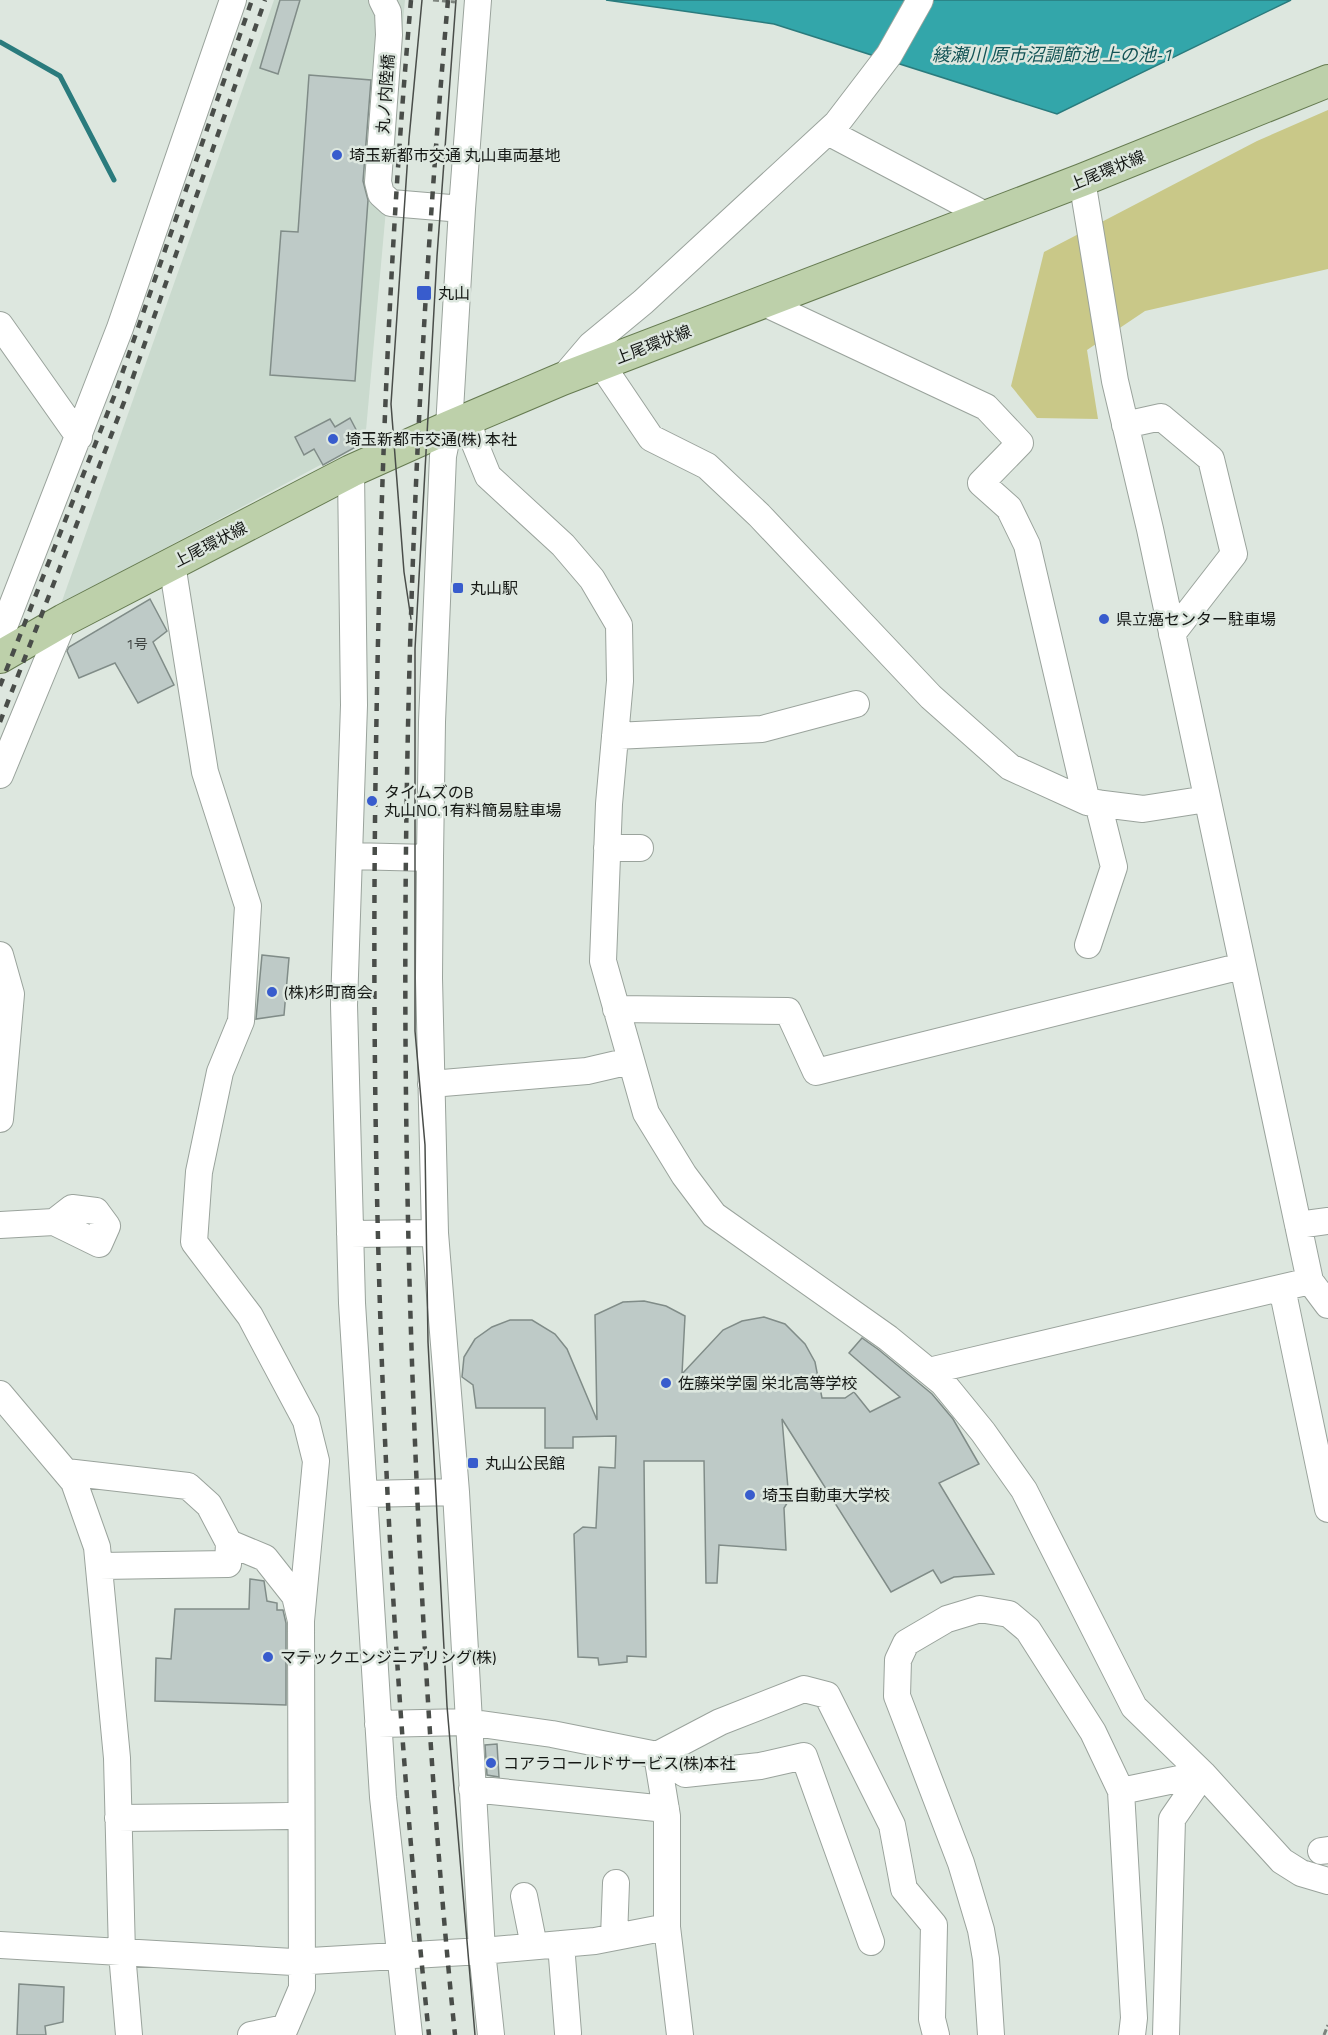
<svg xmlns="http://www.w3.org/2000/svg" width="1328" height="2035" font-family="'Titillium Web','Noto Sans JP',sans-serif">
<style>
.built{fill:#cadace}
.green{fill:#c9c888}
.water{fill:#33a6aa;stroke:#2a7b7d;stroke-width:1.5}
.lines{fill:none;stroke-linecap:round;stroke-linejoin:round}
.stream{stroke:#2a7b7d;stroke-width:5}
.building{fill:#becac7;stroke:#808c88;stroke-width:1.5}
.minor-casing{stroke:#9aa39c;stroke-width:28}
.major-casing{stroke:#667b51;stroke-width:34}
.path{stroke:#7d847e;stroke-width:3;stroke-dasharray:6 3;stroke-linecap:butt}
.minor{stroke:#fff;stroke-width:26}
.major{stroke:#bdd0aa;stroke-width:32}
.tram{stroke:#494d49;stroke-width:1.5}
.rail{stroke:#494d49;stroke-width:4.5;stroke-dasharray:8 8;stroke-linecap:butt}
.poi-dot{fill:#385ccd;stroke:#dde7df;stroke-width:2}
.labels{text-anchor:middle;stroke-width:5;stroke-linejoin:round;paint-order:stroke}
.number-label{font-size:14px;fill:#3f4442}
.street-label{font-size:16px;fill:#151815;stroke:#dde7df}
.poi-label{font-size:16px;fill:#151815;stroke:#dde7df;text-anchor:start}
.water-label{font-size:18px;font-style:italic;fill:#135355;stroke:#dde7df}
</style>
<rect width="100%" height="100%" fill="#dde7df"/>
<path class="built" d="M274,0H405L365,441L61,604Z"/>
<path class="green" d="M1328,110V269L1145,311L1087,350L1098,419L1037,418L1011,386L1044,252L1257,141Z"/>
<path class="water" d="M606,0H1291L1057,114L774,24Z"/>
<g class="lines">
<path class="stream" d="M0,42L60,76L114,180"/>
</g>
<path class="building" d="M280,0H300L278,74L260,68Z
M309,75L371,80L363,181L368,200L355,381L270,375L281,231L298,232Z
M350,418L363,443L323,465L314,449L304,455L295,437L330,419L335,427Z
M150,599L167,631L153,642L174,685L138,703L115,663L79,678L67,651L69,647Z
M262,955L289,958L284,1015L256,1019Z
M644,1301L666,1306L685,1316L682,1374L723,1330L742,1321L764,1317L785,1324L805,1344L815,1362L822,1398H845L854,1392L870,1412L900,1397L849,1353L862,1338L879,1350L932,1394L953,1419L979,1464L939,1483L994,1574L954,1577L941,1583L933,1570L891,1592L782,1419L789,1500L784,1508L786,1550L719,1545L717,1583H706L704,1461H644L646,1657L627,1656V1662L599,1665L598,1658L578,1657L574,1534L583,1527L596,1528L599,1467L615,1468L616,1436L573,1437V1448H545V1408H476L473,1385L462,1377L464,1357L475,1339L492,1327L510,1320H532L555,1334L567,1349L597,1420L595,1315L623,1302Z
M250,1579L264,1581L267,1601L277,1603V1610H283L286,1623V1705L155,1701L156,1658L171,1659L175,1609H249Z
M497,1744L499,1777L487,1775L485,1745Z
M19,1984L64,1987L63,2022L45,2026L46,2035H17Z"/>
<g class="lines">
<g class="minor-casing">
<path id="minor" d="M382,0L388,12L389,35L378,182L381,194L391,203L462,209
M478,0L462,209L449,427L443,456L432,722L430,858L429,978L435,1233L456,1492L482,1951L491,2035
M828,132L987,216
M1082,180L1115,381L1150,529L1310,1281L1328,1305
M762,302L986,407L1020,443L981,483L1009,508L1027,545L1087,802
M0,325L79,437
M601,364L651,438L707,466L759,515L931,697L1010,767L1087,802L1143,809L1207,799
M562,379L591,345L643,302L837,123L889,55L920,0
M469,419L473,439L488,476L563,545L592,579L619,625L620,681L609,804L603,961L646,1113L684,1175L714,1215L888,1338L943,1383L983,1432L1024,1490L1134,1707L1203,1774L1282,1861L1301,1873L1328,1881
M1125,425L1161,417L1211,459L1234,554L1172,634
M351,471L354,705L344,1005L352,1303L383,1797L409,2035
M172,564L205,772L248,906L241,1021L220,1072L199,1172L194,1242L250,1316L306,1421L316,1461L301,1621
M0,637L120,328L233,0
M615,736L762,729L856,704
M0,775L64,620
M607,848H640
M350,856L430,858
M1088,945L1114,867L1098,803
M0,955L11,994L0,1119
M616,1009L788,1011L816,1072L1242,966
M431,1084L587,1071L630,1061
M0,1225L54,1222L99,1244L107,1226L96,1211L72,1208L54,1222
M1298,1225L1328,1221
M350,1234L435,1233
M1282,1288L1328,1509
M929,1371L1310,1281
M0,1394L74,1482L97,1547L117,1758L122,1953L129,2035
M66,1472L188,1486L209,1505L229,1543L228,1564L100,1566
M364,1494L456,1492
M229,1543L265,1558L295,1596L301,1621L302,1988L285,2028L251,2035
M378,1724L467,1722L552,1734L657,1755L720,1722L804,1689L827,1695L892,1825L904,1889L934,1925L932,2019L936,2035
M657,1755L685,1774L760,1766L804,1756L871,1942
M657,1755L667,1816V1927L680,2035
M472,1789L666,1809
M118,1818L288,1816
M1321,1851L1328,1850
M524,1896L534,1946
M614,1937L616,1883
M561,1944L568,2033
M0,1945L293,1962L482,1951L595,1941L667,1927
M991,2035L986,1959L981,1930L961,1863L897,1696L898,1660L906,1643L947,1619L980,1609L1009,1614L1028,1630L1093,1732L1121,1791
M1132,2035L1134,2018L1121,1791L1203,1774
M1166,2035L1172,1819L1203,1774"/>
</g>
<g class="major-casing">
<path id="major" d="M0,657L64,620L351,471L449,427L562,379L1082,180L1328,81"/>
</g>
<path class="path" d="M433,0L455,2
M1324,2035L1328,2025"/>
<use href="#minor" class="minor"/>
<use href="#major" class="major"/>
<path class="tram" d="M456,0L437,256L415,649V1031L425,1145L428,1342L447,1706L475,2035
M411,619L404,572L391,404L409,139L422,0"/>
<path class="rail" d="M411,0C389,248 380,497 376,747C369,1177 384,1607 429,2035
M448,0C407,463 396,927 413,1391C421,1606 433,1821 455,2035
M0,686L115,394L252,0
M0,722L126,397L265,0"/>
</g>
<g class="poi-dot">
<circle cx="337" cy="155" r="6"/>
<rect x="416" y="285" width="16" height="16" rx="3"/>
<circle cx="333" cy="439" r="6"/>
<rect x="452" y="582" width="12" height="12" rx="3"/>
<circle cx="1104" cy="619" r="6"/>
<circle cx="372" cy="801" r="6"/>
<circle cx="272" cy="992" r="6"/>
<circle cx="666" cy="1383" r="6"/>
<rect x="467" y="1457" width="12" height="12" rx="3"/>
<circle cx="750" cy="1495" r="6"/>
<circle cx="268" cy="1657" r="6"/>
<circle cx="491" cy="1763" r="6"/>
</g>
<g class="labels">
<g class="number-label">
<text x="137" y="649">1号</text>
</g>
<g class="street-label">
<text transform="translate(385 94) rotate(-86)" y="6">丸ノ内陸橋</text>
<text transform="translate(1107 170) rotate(-22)" y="6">上尾環状線</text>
<text transform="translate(653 344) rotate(-21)" y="6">上尾環状線</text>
<text transform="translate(210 544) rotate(-27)" y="6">上尾環状線</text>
</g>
<g class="poi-label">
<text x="349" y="161">埼玉新都市交通 丸山車両基地</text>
<text x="438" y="299">丸山</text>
<text x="345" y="445">埼玉新都市交通(株) 本社</text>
<text x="470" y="594">丸山駅</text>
<text x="1116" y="625">県立癌センター駐車場</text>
<text x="384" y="798">タイムズのB<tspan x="384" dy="18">丸山NO.1有料簡易駐車場</tspan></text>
<text x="284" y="998">(株)杉町商会</text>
<text x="678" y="1389">佐藤栄学園 栄北高等学校</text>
<text x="485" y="1469">丸山公民館</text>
<text x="762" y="1501">埼玉自動車大学校</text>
<text x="280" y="1663">マテックエンジニアリング(株)</text>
<text x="503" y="1769">コアラコールドサービス(株)本社</text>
</g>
<g class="water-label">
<text x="1052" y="61">綾瀬川 原市沼調節池 上の池-1</text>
</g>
</g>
</svg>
